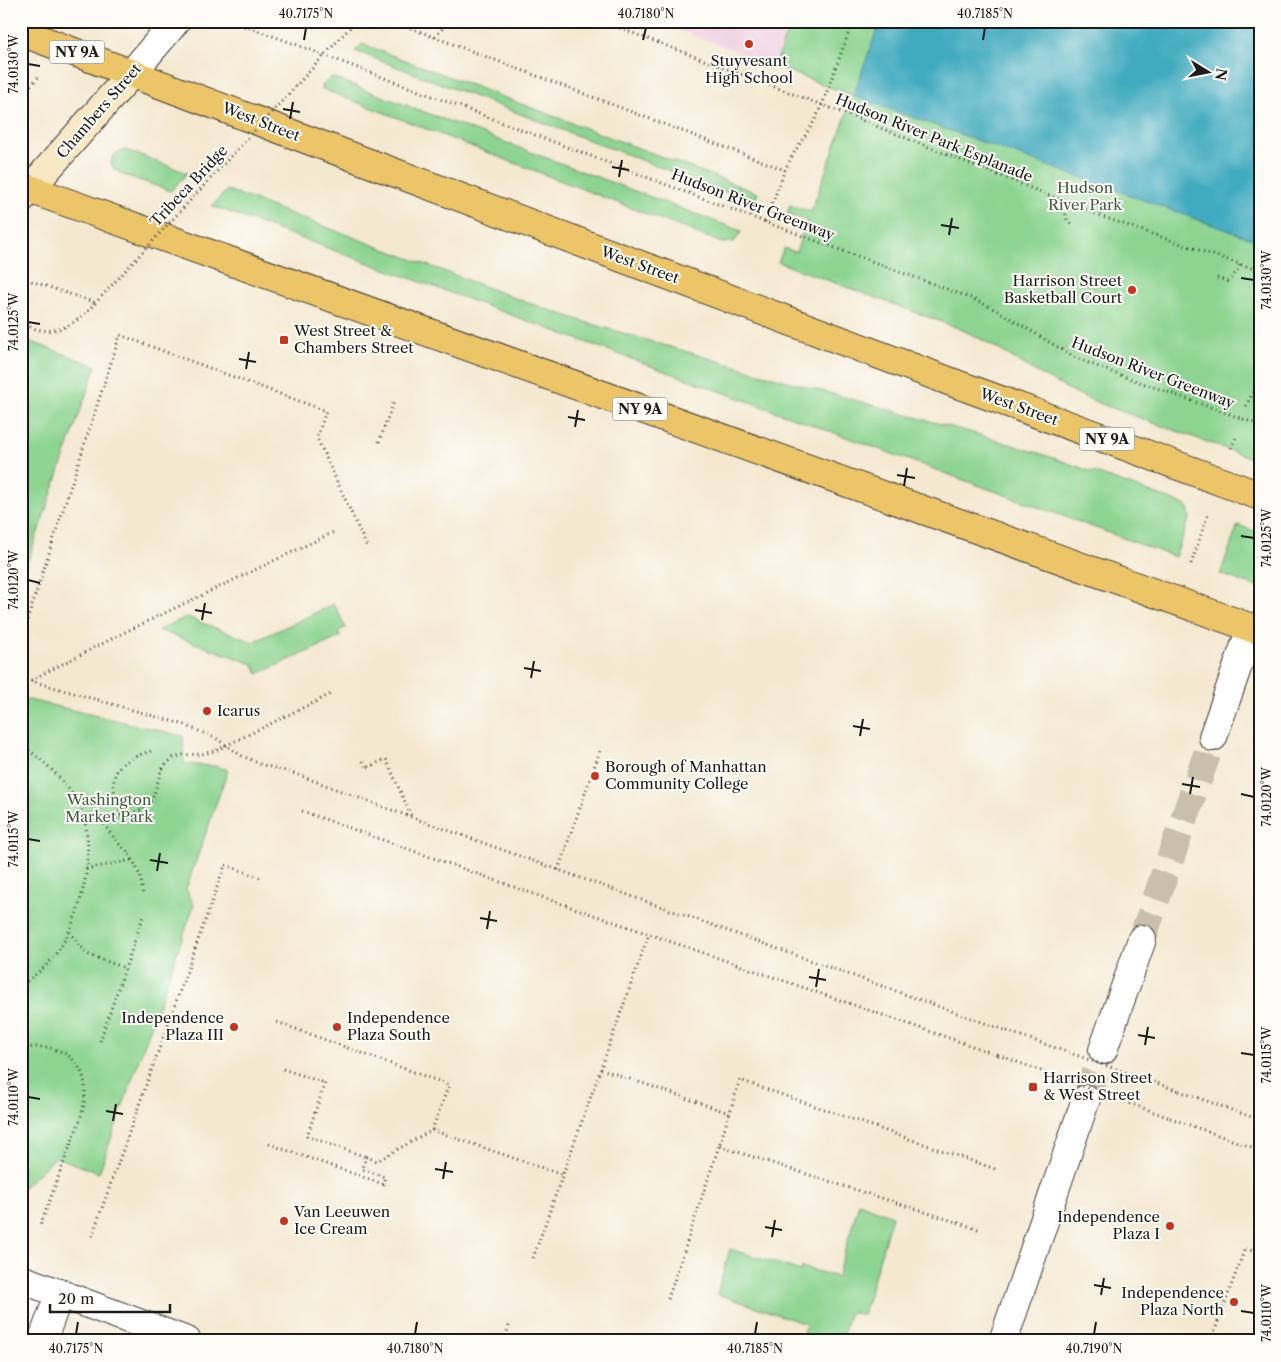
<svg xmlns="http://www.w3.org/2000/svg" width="1281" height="1362" font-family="'Libre Caslon Text',serif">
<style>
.built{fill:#f1d0e3}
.green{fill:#8cd490;stroke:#547856}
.water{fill:#40aabf;stroke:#2e636e}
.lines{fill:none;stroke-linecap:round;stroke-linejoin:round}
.street-tunnel{stroke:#c9bfac;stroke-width:28;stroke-dasharray:28 14;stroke-linecap:butt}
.street-casing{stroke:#3c3b37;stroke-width:30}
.secondary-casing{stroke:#3c3b37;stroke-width:30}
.highway-casing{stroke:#3c3b37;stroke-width:30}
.path{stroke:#3c3b37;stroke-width:3;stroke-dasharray:1 4;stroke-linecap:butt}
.street{stroke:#fff;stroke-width:28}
.secondary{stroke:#f8e8c3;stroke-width:28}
.highway{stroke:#edc569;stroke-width:28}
.path-bridge{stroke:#3c3b37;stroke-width:3;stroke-dasharray:1 4;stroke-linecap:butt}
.ticks{fill:none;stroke:#1c1c1c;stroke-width:2}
.poi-dot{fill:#c8321e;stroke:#fdfcf7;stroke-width:2}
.labels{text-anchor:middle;stroke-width:4;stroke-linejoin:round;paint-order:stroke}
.shield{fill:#fdfcf7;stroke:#605f5e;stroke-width:1}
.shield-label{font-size:14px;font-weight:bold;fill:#1c1c1c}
.poi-label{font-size:15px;fill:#1c1c1c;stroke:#fdfcf7;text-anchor:start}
.street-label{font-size:15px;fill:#1c1c1c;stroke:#fdfcf7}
.park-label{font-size:15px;fill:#435c45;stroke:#fdfcf7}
.neatline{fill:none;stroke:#1c1c1c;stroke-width:2}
.ticks-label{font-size:12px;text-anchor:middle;fill:#1c1c1c}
</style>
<rect width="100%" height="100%" fill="#fdfcf7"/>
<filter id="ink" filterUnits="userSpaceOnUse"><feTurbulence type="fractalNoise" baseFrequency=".02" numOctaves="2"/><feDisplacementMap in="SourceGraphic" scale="10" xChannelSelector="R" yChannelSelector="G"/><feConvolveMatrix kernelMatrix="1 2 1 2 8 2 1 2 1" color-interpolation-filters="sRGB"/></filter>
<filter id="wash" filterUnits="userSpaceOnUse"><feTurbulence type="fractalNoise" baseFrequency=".0096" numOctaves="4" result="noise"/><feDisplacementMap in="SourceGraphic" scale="20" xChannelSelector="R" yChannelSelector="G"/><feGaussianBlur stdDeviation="1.12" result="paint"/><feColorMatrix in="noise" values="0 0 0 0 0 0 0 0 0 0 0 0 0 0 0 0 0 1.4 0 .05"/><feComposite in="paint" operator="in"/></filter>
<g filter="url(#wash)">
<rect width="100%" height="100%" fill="#f4e8d0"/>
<path class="built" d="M655,21H791L775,66Z"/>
<path class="green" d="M791,21H1260V461L1101,404C1079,395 1059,385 1038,373C1012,358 986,340 958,328L778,262L784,248L796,252L807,221L787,214L790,205L811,212L853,96L775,66Z
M362,44L758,193L754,203L355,51Z
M331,77L741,231L738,237L734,242L722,243L320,88Z
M123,150L132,152L187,173L171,191L121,174L115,170L111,164C112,156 115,152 123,150Z
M227,190L526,302L585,322L797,384L980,435L1048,456L1183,504L1188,508L1190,517L1175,557L212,206Z
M21,338L96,366L21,581Z
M1238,525L1260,533V588L1220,574Z
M334,604L346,628L338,631L340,637L258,674L253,664L158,630L187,617L253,642Z
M21,698L183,736L184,764L215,766L228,770L186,889L194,905L99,1173L56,1157L21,1189Z
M859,1203L892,1216L863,1315L850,1312L841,1341H800L806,1324L717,1294L730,1249L801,1271L802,1267L837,1277Z"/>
<path class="water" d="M880,21H1260V242L853,96Z"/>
</g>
<g filter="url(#ink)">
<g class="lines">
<path class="street-tunnel" d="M1142,939L1213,737
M1086,1099L1103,1050"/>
<g class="street-casing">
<path id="street" d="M132,73L176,21
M1213,737L1251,628
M1103,1050L1142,939
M21,1279L187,1341
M42,1341L60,1293
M1003,1341L1086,1099"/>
</g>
<g class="secondary-casing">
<path id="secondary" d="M21,199L132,73"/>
</g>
<g class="highway-casing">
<path id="highway" d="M21,32L954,383L1260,496
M21,186L1260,631"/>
</g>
<path class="path" d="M230,21L284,40L765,222L971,298L998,311L1074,357L1106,370L1260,425
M392,21L785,170
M601,21L846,114L1103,217L1260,271
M435,37L449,21
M21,97L39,76
M1068,204C1065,213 1064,221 1074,225
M765,222L785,170L792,156L815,120L822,105L853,21
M22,278L96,303
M1217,278L1227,281C1234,276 1237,272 1240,264
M21,322C46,338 68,330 88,311
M1246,406L1260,380
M379,442L394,401
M1231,448L1237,435
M1191,564L1208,514
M21,639L120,335L326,411L317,438L368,549
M21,678L185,725L217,739L242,756L260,764L296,774L386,808L1007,1031
M31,680L123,633L336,531
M21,744C44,761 68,782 80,808C98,845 82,915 60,948C51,963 36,975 21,985
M363,761L366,768L386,759L412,818
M302,811L542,897L998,1055
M122,815C115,800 107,776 123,764C131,757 142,754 151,751
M101,820L118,843L127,851L136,866L141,879L143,896
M86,823L143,810L153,798L161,771L166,764L173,758L183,755L202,754L215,751L333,693
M86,869L132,860
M558,870L601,748
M69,932L87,954L125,968
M100,1041L144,914
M21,1050C34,1045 49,1046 62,1052C74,1057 84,1072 85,1085C87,1109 75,1132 67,1154C58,1178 49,1202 40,1226
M283,1069L325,1083L307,1136L366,1157
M601,1069L729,1113
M1179,1091L1260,1120
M1170,1118L1260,1150
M432,1130L563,1175
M269,1144L383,1184L385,1177L362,1169L366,1157L377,1161L432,1130L449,1085L274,1021
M978,1229L719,1146L740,1080L998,1170
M92,1236L225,865L261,878
M533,1258L649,934
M668,1299L719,1146
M504,1341L510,1323
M1211,1341L1245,1248L1260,1254"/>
<use href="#street" class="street"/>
<use href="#secondary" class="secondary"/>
<use href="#highway" class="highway"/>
<path class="path-bridge" d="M88,311L356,21
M1007,1031L1179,1091
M998,1055L1170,1118"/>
</g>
</g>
<path class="ticks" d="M304,40L306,28M643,40L646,28M983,40L985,28M28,64L40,66M283,109L300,112M290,119L293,102M612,167L629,170M619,177L622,160M941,225L959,228M949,235L952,218M1241,278L1254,280M28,322L40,324M239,359L256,362M246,369L249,352M568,417L585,420M575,427L578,410M897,475L915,478M904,486L907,468M1241,536L1254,538M28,580L40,583M195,610L212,613M202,620L205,603M524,668L541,671M531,678L534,661M853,726L870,729M860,736L863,719M1182,784L1200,787M1190,794L1193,777M1241,794L1254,797M28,839L40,841M150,860L168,863M157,871L160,853M480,918L497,921M487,929L490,911M809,977L826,980M816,987L819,969M1138,1035L1155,1038M1145,1045L1148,1027M1241,1053L1254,1055M28,1097L40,1099M106,1111L123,1114M113,1121L116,1104M435,1169L453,1172M443,1179L446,1162M765,1227L782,1230M772,1237L775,1220M1094,1285L1111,1288M1101,1295L1104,1278M1241,1311L1254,1313M76,1334L78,1322M415,1334L417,1322M755,1334L757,1322M1094,1334L1096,1322"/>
<g class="poi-dot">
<circle cx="749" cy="44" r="5"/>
<circle cx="1132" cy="290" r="5"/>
<rect x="279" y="335" width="10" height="10" rx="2.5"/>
<circle cx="207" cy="711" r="5"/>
<circle cx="595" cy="776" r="5"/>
<circle cx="234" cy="1027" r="5"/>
<circle cx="337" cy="1027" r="5"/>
<rect x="1028" y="1082" width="10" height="10" rx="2.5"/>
<circle cx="284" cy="1221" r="5"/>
<circle cx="1170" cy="1226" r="5"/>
<circle cx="1234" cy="1302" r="5"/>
</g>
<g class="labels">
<g class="shield">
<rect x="49.5" y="40.5" width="55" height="23" rx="4"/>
<rect x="612.5" y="397.5" width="55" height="23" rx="4"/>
<rect x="1079.5" y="427.5" width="55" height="23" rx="4"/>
</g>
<g class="shield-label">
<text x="77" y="57">NY 9A</text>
<text x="640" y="414">NY 9A</text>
<text x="1107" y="444">NY 9A</text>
</g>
<g class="poi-label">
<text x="749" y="66" text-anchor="middle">Stuyvesant<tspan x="749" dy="17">High School</tspan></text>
<text x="1122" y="286" text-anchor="end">Harrison Street<tspan x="1122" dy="17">Basketball Court</tspan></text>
<text x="294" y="336">West Street &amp;<tspan x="294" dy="17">Chambers Street</tspan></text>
<text x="217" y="716">Icarus</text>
<text x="605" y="772">Borough of Manhattan<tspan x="605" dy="17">Community College</tspan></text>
<text x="224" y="1023" text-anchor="end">Independence<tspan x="224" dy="17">Plaza III</tspan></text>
<text x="347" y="1023">Independence<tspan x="347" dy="17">Plaza South</tspan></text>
<text x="1043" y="1083">Harrison Street<tspan x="1043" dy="17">&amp; West Street</tspan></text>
<text x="294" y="1217">Van Leeuwen<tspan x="294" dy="17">Ice Cream</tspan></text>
<text x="1160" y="1222" text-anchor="end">Independence<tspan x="1160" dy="17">Plaza I</tspan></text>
<text x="1224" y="1298" text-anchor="end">Independence<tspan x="1224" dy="17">Plaza North</tspan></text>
</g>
<g class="street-label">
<text transform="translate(99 111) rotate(-49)" y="5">Chambers Street</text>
<text transform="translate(261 122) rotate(21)" y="5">West Street</text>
<text transform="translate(934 138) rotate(22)" y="5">Hudson River Park Esplanade</text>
<text transform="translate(189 186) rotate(-47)" y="5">Tribeca Bridge</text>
<text transform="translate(753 205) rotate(21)" y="5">Hudson River Greenway</text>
<text transform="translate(640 265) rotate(20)" y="5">West Street</text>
<text transform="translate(1153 373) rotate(21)" y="5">Hudson River Greenway</text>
<text transform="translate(1019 407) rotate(20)" y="5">West Street</text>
</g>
<g class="park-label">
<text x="1085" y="193">Hudson<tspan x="1085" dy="17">River Park</tspan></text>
<text x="109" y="805">Washington<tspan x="109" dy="17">Market Park</tspan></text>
</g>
</g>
<rect width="1281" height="1362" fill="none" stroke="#fdfcf7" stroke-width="55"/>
<g transform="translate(1208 72) rotate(100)" stroke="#fdfcf7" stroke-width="4" paint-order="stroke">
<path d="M0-4L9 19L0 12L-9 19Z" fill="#1c1c1c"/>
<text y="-8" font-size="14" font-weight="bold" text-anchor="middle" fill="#1c1c1c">N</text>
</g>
<path d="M50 1304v8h120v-8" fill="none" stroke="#1c1c1c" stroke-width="2.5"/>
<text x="58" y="1304" font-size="15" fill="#1c1c1c" stroke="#fdfcf7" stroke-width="4" paint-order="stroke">20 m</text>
<rect x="28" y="28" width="1226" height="1306" class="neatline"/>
<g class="ticks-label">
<text x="306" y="18">40.7175°N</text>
<text x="646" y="18">40.7180°N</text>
<text x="985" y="18">40.7185°N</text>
<text transform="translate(14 64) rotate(-90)" y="4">74.0130°W</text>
<text transform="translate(1267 280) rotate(-90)" y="4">74.0130°W</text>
<text transform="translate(14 322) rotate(-90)" y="4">74.0125°W</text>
<text transform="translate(1267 538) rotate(-90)" y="4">74.0125°W</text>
<text transform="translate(14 580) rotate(-90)" y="4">74.0120°W</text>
<text transform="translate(1267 797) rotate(-90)" y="4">74.0120°W</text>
<text transform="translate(14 839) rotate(-90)" y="4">74.0115°W</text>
<text transform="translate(1267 1055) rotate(-90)" y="4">74.0115°W</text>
<text transform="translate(14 1097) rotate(-90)" y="4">74.0110°W</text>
<text transform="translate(1267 1313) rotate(-90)" y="4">74.0110°W</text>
<text x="76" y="1353">40.7175°N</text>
<text x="415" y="1353">40.7180°N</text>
<text x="755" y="1353">40.7185°N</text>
<text x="1094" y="1353">40.7190°N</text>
</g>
</svg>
